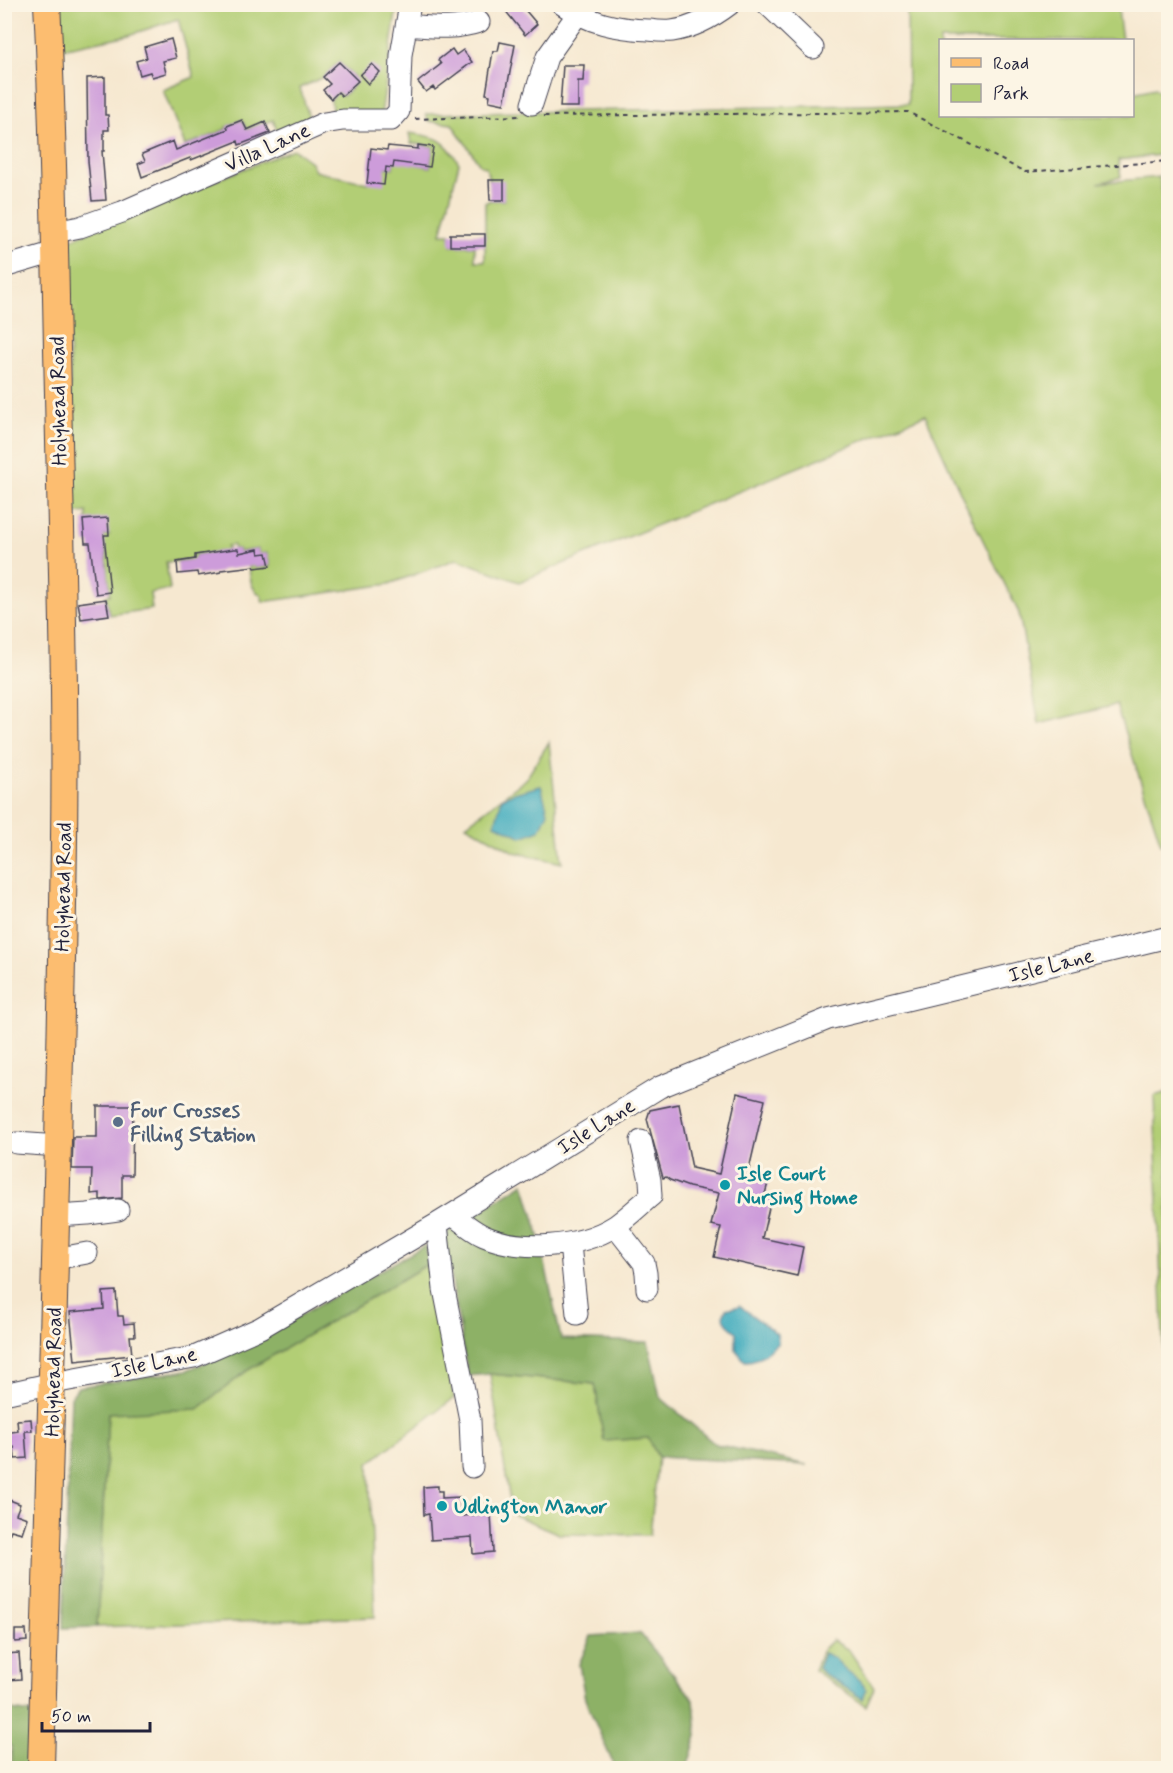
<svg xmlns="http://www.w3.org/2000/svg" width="1173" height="1773" font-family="Mynerve,sans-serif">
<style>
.green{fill:#b2ce74;stroke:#6a7858;stroke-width:1.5}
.forest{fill:#8db166;stroke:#586a50;stroke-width:1.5}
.water{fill:#3eaabd;stroke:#30667c;stroke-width:1.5}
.building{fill:#cd9cda}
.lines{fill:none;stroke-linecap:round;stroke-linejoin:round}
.minor-casing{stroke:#424051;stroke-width:23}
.major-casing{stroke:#424051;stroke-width:28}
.path{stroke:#424051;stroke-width:2;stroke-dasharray:4.5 4.5;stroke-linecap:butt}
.minor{stroke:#fff;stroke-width:21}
.major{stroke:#fcbd6f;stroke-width:26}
.service-dot{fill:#5c6f8a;stroke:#fcf5e5;stroke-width:2}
.culture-dot{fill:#0f9aa8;stroke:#fcf5e5;stroke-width:2}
.labels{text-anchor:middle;stroke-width:6;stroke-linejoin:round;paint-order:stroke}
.street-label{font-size:21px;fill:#22223b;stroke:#fcf5e5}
.service-label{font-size:21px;font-weight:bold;fill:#4e5e75;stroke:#fcf5e5;text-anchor:start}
.culture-label{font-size:21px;font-weight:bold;fill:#0d838f;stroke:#fcf5e5;text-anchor:start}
</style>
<rect width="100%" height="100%" fill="#fcf5e5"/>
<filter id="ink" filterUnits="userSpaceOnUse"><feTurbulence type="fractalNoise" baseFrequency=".0167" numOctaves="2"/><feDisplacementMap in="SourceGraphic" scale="12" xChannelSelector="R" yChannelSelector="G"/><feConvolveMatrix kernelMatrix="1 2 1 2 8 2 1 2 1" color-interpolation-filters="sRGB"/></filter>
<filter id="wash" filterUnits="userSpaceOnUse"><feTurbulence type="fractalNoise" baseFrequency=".008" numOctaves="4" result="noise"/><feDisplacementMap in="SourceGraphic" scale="24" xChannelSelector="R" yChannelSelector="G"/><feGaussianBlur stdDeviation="1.35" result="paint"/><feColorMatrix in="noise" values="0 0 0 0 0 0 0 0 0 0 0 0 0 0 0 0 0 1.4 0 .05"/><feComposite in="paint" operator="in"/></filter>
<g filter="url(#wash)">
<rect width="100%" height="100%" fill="#f6e8d0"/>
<path class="green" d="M57,5H397L381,115L332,112L331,99L338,92L343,96L354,85L350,81L354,77L339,62L323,77L300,88L309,117L294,127L278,133L273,120L247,130L242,120L226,127V129L204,139L202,145L199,140L185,146L163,90L194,77L178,19L129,35L61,49Z
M907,5H1118L1119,18L1122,40H940V116H1132L1133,91V93L1155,88L1168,101V154L1118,160L1121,177L1098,183L1159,177L1168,223V843L1161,844L1116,705L1039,724L1019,613L972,518L925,415L519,582L457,559L389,584L263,602L261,595C250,589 250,578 249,566L254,565L255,568L270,566L267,553L259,554L258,549L239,552L238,549L234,550L233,545L227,546L228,551L195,555V560L166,562L170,589L150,593L152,609L109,615L106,596L110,595L106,551L93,536L109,535L87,520V512L73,514L67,241L293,149L311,162L315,171L367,183L386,167L393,168L394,160L430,167L433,147L411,143L409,133C436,137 444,137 459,163L441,234H450L451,246H475V261H485V203L490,200H504L489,180L486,167L481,166L452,124L428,121L426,114L908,104Z
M549,742L562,863L514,852L466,825L526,779Z
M1168,1092V1471L1154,1096Z
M428,1264L454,1398L369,1463L375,1617L97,1627L108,1412L198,1409L248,1370Z
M490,1374L595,1384L604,1441L648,1438L658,1457L650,1535L559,1534L512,1514Z
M832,1640L849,1650L874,1687L866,1706L814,1670L823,1649Z"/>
<path class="forest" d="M524,1183L538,1231L561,1339L648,1342L660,1397L715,1444L807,1465L658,1457L648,1438L604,1441L595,1384L490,1374L468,1376L444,1234Z
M426,1245L428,1264L248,1370L198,1409L108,1413L97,1627L63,1628L71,1397L78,1387L187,1370L238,1350Z
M640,1633L694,1700L697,1736L687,1768H615L585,1699L579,1664L591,1636Z
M5,1709L31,1713L30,1768H12L11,1746L5,1744Z"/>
<path class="water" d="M541,786L548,812L540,830L522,837L495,824L502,798L514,793Z
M740,1306L777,1334L778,1343C768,1351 758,1362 745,1361L736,1350V1332L728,1325L723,1316L726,1309Z
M824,1653C837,1658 835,1660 844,1668C853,1676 861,1679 866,1690L863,1699L823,1673L818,1668Z"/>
<g id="blocks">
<path class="building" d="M500,4H520L537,24L525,35Z
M171,39L176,58L163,61L166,73L152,77L150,72L140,75L136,61L147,58L144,47Z
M500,42L515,45L504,104L489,101L490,95L486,94L493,51H498Z
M452,49L456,55L463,50L472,62L435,90L433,87L426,92L418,82L441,64L438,60Z
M339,62L358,81L342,96L338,92L331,99L323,90L330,84L323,77Z
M372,64L380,72L368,84L360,75Z
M563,65H584L583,81H578V107H560Z
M105,77V115H108L109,130H104V151H102L106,200L92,201L88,161L87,78Z
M242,120L247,130L265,122L270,133L239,145L238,141L191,160L190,158L142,177L138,164L145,161L142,154L173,141L176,150L228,129L227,126Z
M418,145L433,147L430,167L394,162L393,168L386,167L384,185L367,183L371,148L387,150L388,146L418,149Z
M489,180H504V200H490Z
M450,234H485V246H450Z
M108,518L109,535H104L110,592L96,594L90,543H85L83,520Z
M234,549H238L239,553L258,549L259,554L267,553L270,566L255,568L254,566L221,570V572L198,576L197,572L178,574L177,562L195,559V555Z
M106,599L109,615L81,619L78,603Z
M737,1093L765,1100L747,1178L768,1183L765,1194L772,1195L762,1238L803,1247L797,1276L714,1257L721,1227L711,1225L719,1193L689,1187L670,1180L666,1177L663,1178L647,1119L650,1110L679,1104L692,1168L719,1174Z
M97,1106H133L132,1175H122V1198L100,1200V1193L91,1194L92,1169H72L73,1137H97Z
M116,1291L118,1316H123L124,1324L134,1323L135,1336H130L132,1355L75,1361L70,1312L104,1309L103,1292Z
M31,1419L32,1431H25L27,1458L15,1459L14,1447L4,1448V1433L18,1431L17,1420Z
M438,1486V1491H442V1498L460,1497L461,1514H463V1516L491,1513L493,1552L473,1554L472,1537L431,1540L429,1514L424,1515L423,1487Z
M7,1499L20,1504L16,1514L27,1518L22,1533L11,1530L6,1543H4V1506Z
M15,1630H26L27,1641L15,1642Z
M19,1653L21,1679L8,1680V1668H4V1654Z"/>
</g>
</g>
<g filter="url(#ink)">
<use href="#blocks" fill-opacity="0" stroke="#424051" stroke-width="1.5"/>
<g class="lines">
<g class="minor-casing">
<path id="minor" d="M562,4C589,23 616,29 649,30C656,31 664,32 672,31C693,28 713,17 730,4
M767,4L813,48
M407,25C433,27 454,30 479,22
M532,104L547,57L577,15
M55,232L80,227L122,212L324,123L343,120H391L399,111L401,55L410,4
M4,267L55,252
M16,1143L59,1146
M453,1215C462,1222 473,1231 484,1236C521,1252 580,1248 615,1226C627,1218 639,1206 651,1196L650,1180L641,1141
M57,1216L88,1214L118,1210
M437,1224L444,1289L470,1420L472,1467
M615,1226L644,1263L646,1273L647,1289
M570,1244L577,1314
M55,1259L87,1253
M4,1394L53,1383L194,1357L260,1328L437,1224L660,1087L828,1019L1168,937"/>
</g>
<g class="major-casing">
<path id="major" d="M41,1768C49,1458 60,1148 64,838C66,690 61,542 58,394C55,265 54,134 47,4"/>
</g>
<path class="path" d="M544,116L908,112L1025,172L1168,161
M415,119L520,116"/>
<use href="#minor" class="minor"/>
<use href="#major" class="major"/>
</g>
</g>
<circle class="service-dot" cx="118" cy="1122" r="6"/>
<g class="culture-dot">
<circle cx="725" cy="1185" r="6"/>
<circle cx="442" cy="1506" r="6"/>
</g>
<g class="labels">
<g class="street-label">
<text transform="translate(267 147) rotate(-24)" y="7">Villa Lane</text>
<text transform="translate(58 401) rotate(-91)" y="7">Holyhead Road</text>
<text transform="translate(63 887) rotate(-89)" y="7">Holyhead Road</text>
<text transform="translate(1051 965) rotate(-14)" y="7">Isle Lane</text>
<text transform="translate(596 1126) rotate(-32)" y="7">Isle Lane</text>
<text transform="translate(154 1362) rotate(-12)" y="7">Isle Lane</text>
<text transform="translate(53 1372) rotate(-89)" y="7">Holyhead Road</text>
</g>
<g class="service-label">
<text x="130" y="1117">Four Crosses<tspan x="130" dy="24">Filling Station</tspan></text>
</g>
<g class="culture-label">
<text x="737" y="1180">Isle Court<tspan x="737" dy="24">Nursing Home</tspan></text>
<text x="454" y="1513">Udlington Manor</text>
</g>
</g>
<rect width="1173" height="1773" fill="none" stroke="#fcf5e5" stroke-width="24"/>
<rect x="939" y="39" width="195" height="78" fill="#fcf5e5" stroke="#a5a1a1" stroke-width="1.5"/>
<rect x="951" y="58" width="30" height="9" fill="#fcbd6f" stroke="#a5a1a1" stroke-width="1.5"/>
<text x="993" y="69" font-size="18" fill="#22223b">Road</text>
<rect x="951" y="84" width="30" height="18" fill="#b2ce74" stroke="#a5a1a1" stroke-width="1.5"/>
<text x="993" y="99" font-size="18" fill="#22223b">Park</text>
<path d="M42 1722v9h108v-9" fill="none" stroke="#22223b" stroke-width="3"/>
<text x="51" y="1722" font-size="18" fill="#22223b" stroke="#fcf5e5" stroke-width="4.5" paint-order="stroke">50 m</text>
</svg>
